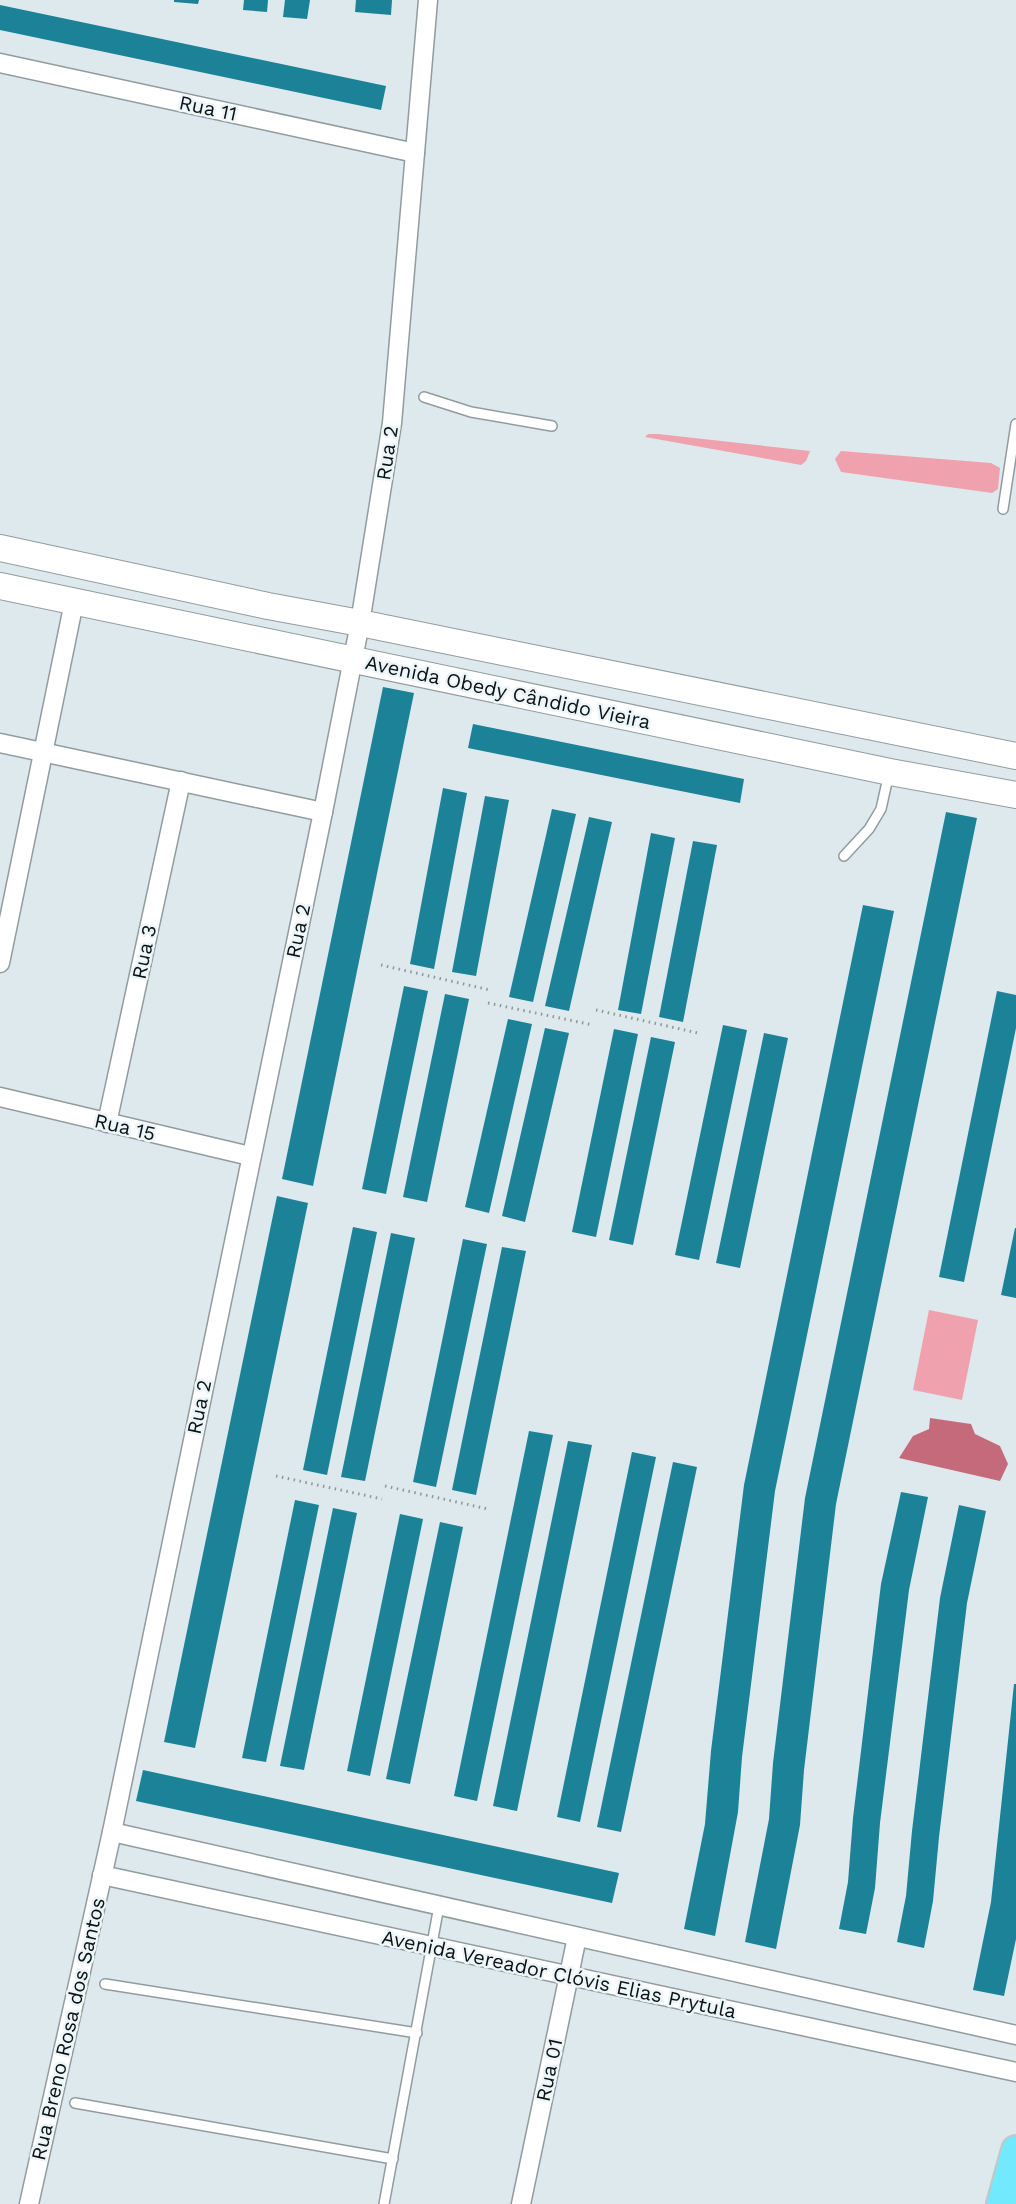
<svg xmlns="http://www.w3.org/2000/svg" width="1016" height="2204" font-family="'Work Sans',sans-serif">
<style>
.green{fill:#efa2ae}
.water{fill:#c56a7b}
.building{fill:#1b8297}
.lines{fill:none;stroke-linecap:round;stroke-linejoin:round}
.service-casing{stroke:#929c9f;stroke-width:12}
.minor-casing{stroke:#929c9f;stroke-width:21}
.secondary-casing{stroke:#929c9f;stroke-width:28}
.primary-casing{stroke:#c5c6c6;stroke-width:32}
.path{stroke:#8e9799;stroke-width:3;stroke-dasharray:1.5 4.5;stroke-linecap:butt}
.service{stroke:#fff;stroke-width:9}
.minor{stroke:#fff;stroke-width:18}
.secondary{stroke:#fff;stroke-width:26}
.primary{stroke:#73e9fd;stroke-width:28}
.labels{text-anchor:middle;stroke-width:5;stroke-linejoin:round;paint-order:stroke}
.street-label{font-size:20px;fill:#0e1213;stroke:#ebf6f9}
</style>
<rect width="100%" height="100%" fill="#dde9ec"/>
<g class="green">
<path d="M 648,434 L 658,434 L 810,451 L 806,461 L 801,465 L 645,437 Z"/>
<path d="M 841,451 L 991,463 L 1000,468 L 998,489 L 992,493 L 841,472 L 835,459 Z"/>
<path d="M 929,1310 L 978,1320 L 962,1400 L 913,1390 Z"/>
</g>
<path class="water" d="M 930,1418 L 971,1424 L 975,1434 L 1000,1446 L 1008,1464 L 1000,1481 L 899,1458 L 913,1436 L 929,1429 Z"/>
<g class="building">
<path d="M 174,0 L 199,0 L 198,4 L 174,2 Z"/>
<path d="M 244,0 L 268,0 L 267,12 L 243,10 Z"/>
<path d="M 285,0 L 310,0 L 307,19 L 283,17 Z"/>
<path d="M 356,0 L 392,0 L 391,15 L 355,12 Z"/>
<path d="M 0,5 L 386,86 L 381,110 L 0,30 Z"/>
<path d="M 383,687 L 414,693 L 313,1186 L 282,1179 Z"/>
<path d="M 473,724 L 744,779 L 740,803 L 468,748 Z"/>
<path d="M 443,788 L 467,793 L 434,969 L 410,964 Z"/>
<path d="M 485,796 L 509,800 L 476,976 L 452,972 Z"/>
<path d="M 552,809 L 576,814 L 533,1002 L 509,997 Z"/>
<path d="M 946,812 L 977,818 L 836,1504 L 804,1770 L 800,1825 L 776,1949 L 745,1942 L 769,1819 L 773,1763 L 805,1498 Z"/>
<path d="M 589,817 L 612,822 L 569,1011 L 545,1006 Z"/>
<path d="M 651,833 L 675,838 L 641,1014 L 618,1010 Z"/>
<path d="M 693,841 L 717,845 L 683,1022 L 659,1017 Z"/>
<path d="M 863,905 L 894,911 L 775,1491 L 742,1757 L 738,1812 L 715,1936 L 684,1929 L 705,1824 L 711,1751 L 744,1485 Z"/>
<path d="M 404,986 L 428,991 L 386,1194 L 362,1189 Z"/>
<path d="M 997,991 L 1016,995 L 1016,1028 L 964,1282 L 939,1277 Z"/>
<path d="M 445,994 L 469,999 L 427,1202 L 403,1197 Z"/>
<path d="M 508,1019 L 532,1024 L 489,1213 L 465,1207 Z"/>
<path d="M 723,1025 L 747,1030 L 699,1260 L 675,1255 Z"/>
<path d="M 545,1028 L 569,1033 L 525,1222 L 502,1216 Z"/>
<path d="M 614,1029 L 638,1034 L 596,1237 L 572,1232 Z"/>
<path d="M 764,1033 L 788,1038 L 740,1268 L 716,1263 Z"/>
<path d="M 651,1037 L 675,1042 L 633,1245 L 609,1240 Z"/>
<path d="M 277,1196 L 308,1203 L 195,1748 L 164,1742 Z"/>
<path d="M 353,1227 L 377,1232 L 327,1475 L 303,1470 Z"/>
<path d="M 1015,1228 L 1016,1228 L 1016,1298 L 1001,1295 Z"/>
<path d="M 391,1233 L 415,1238 L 365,1481 L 341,1477 Z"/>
<path d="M 463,1239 L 487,1244 L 436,1487 L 413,1482 Z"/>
<path d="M 502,1247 L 526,1251 L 476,1495 L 452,1490 Z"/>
<path d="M 529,1431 L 553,1435 L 477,1801 L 454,1796 Z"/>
<path d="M 568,1441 L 592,1445 L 517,1811 L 493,1806 Z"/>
<path d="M 632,1452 L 656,1457 L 580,1822 L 557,1817 Z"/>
<path d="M 673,1462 L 697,1467 L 621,1832 L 597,1827 Z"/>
<path d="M 901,1492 L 928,1497 L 909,1590 L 880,1823 L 875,1888 L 866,1934 L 839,1929 L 848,1882 L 853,1818 L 881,1584 Z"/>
<path d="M 295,1500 L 319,1505 L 266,1762 L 242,1758 Z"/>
<path d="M 959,1505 L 986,1511 L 967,1603 L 939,1837 L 933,1901 L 924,1948 L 897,1942 L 906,1896 L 912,1831 L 940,1598 Z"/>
<path d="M 333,1508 L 357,1513 L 304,1770 L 280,1766 Z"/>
<path d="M 400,1514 L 423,1519 L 370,1776 L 347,1771 Z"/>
<path d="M 440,1522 L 463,1527 L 410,1784 L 386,1779 Z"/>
<path d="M 1014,1684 L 1016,1684 L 1016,1939 L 1004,1996 L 973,1990 L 991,1902 Z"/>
<path d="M 143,1770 L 619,1873 L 612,1903 L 136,1801 Z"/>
</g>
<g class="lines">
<g class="service-casing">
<g id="service">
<path d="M 424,397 L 471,412 L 552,426"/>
<path d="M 1003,509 L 1016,424"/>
<path d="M 844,856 L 869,829 L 881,809 L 889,773"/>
<path d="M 105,1984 L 417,2033"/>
<path d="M 75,2103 L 393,2159"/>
<path d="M 384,2204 L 439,1906"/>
</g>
</g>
<g class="minor-casing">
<g id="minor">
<path d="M 0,63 L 415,153"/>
<path d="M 0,743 L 323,812"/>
<path d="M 0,963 L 74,602"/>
<path d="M 0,1097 L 250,1156"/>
<path d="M 107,1123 L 181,781"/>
<path d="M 112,1832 L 1016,2035"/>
<path d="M 102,1875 L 1016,2072"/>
<path d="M 29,2204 L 112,1832 L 323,812 L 360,623 L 392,423 L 428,0"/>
<path d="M 521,2204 L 577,1937"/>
</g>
</g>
<g class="secondary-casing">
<g id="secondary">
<path d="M 0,548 L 268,606 L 360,623 L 1016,756"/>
<path d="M 0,586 L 890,772 L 1016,795"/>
</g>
</g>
<g class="primary-casing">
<path id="primary" d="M 1001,2204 L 1016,2150"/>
</g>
<g class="path">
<path d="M 381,965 L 490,990"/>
<path d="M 488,1003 L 593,1025"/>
<path d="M 596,1010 L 698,1033"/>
<path d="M 276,1476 L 382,1499"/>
<path d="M 385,1486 L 488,1509"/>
</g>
<use href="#service" class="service"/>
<use href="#minor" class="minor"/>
<use href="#secondary" class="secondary"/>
<use href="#primary" class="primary"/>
</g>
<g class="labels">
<g class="street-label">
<text transform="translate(208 108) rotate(12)" y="7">Rua 11</text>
<text transform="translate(387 453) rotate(-81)" y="7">Rua 2</text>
<text transform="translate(508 692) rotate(12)" y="7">Avenida Obedy Cândido Vieira</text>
<text transform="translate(298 931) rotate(-78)" y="7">Rua 2</text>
<text transform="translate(144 952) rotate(-78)" y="7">Rua 3</text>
<text transform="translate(125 1127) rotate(13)" y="7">Rua 15</text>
<text transform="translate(199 1407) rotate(-78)" y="7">Rua 2</text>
<text transform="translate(559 1974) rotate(12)" y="7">Avenida Vereador Clóvis Elias Prytula</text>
<text transform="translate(68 2029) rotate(-77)" y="7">Rua Breno Rosa dos Santos</text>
<text transform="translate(549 2070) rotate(-78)" y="7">Rua 01</text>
</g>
</g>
</svg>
